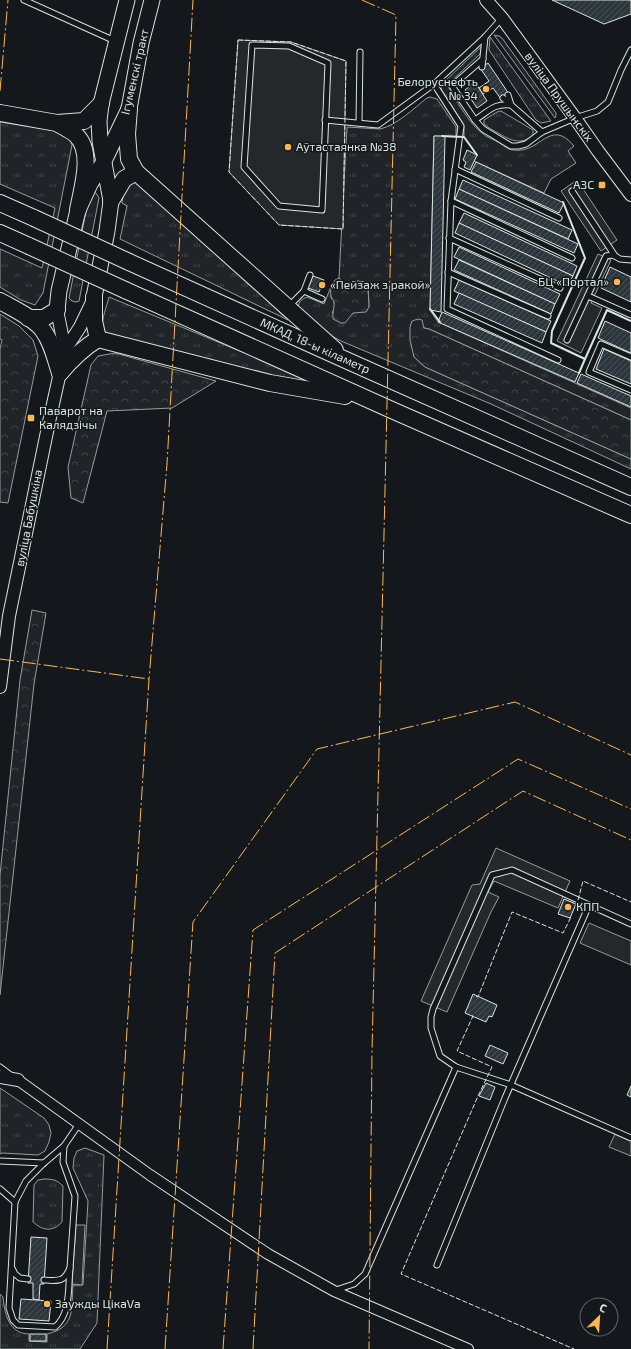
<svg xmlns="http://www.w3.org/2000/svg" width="631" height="1349" font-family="'Exo 2',sans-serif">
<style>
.grass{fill:url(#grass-tufts);stroke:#939e99}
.forest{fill:url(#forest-crowns);stroke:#939e99}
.parking{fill:#24282b;stroke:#939e99}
.building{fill:url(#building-hatch);stroke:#d8e6dc}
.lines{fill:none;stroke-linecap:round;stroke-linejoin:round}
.service-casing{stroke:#d8e6dc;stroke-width:7}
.minor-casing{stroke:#d8e6dc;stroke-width:12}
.tertiary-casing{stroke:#d8e6dc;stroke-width:14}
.primary-casing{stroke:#d8e6dc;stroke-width:17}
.trunk-casing{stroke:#d8e6dc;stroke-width:18}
.service{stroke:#14181c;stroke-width:5}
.minor{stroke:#14181c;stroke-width:10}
.tertiary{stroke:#14181c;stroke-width:12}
.primary{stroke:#14181c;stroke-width:15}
.trunk{stroke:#14181c;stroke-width:16}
.trunk-bridge-casing{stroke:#d8e6dc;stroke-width:18;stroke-linecap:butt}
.trunk-bridge{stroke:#14181c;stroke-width:16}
.fence{stroke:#d8e6dc;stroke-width:1;stroke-dasharray:5 2;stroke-linecap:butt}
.wall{stroke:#d8e6dc;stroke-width:2}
.power{stroke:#ffb74d;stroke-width:1;stroke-dasharray:14 3 2 3;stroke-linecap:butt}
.poi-dot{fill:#ffb74d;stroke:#14181c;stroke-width:1.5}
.labels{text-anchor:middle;stroke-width:3;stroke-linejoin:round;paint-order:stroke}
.street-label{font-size:12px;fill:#d8e6dc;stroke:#14181c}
.poi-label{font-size:12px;fill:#d8e6dc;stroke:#14181c;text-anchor:start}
</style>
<defs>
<pattern id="grass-tufts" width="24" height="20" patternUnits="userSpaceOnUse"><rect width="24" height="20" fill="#202428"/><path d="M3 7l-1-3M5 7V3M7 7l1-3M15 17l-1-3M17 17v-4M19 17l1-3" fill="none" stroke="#404447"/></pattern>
<pattern id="forest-crowns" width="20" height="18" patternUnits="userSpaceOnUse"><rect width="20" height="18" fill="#202428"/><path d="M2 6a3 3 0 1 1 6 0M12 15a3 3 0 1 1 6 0" fill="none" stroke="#404447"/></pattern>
<pattern id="building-hatch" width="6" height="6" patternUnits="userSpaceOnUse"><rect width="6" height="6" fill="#2c363c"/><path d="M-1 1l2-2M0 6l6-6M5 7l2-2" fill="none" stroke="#4a5358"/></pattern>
</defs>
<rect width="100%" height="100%" fill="#14181c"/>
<g class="grass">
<path d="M 494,35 L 499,36 L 502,38 L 556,113 L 556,116 L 555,118 Z"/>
<path d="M 490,37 L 551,121 L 541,123 L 536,120 L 489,50 Z"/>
<path d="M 482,46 L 480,54 L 447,85 C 456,99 469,124 482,133 C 486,137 493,139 498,142 C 503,145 508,150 514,150 C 540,154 550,117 574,146 L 568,151 L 576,163 L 551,179 L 544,193 L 474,161 L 477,155 L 464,137 L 464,126 L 441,89 L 442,84 Z"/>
<path d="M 430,97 L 437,99 L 456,127 L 456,137 L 434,136 L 430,310 L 438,322 L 631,408 L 631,420 L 429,329 L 424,328 L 422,324 L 414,357 L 425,367 L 631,459 L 631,469 L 491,404 L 341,341 L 330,335 L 298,307 C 299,301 302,299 307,297 L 324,304 L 332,284 L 331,298 L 334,301 L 335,307 L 332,313 L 348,318 L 353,313 L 369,307 L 368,286 L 364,282 L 357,281 L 345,284 L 339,278 L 347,127 L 380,129 C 397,125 413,109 427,98 Z"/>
<path d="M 501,111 L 533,130 L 533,135 C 521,146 510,140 498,133 C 493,130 488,128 484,124 L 484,120 L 497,112 Z"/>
<path d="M 0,121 L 61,132 L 71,139 L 72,145 L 43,293 L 35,305 L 21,300 L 0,287 L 0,249 L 42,268 L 55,208 L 0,184 Z"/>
<path d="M 128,181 L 140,183 L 288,320 L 120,239 L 127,206 L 122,203 L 125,185 Z"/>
<path d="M 92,193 L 96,193 L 99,198 L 79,301 L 76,302 L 72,301 L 69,298 L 89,196 Z"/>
<path d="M 109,297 L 322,385 L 252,372 L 110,335 C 107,333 104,331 103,328 C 101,319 107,306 109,297 Z"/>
<path d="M 0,1088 L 44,1118 L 49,1125 L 51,1133 L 49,1142 L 45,1151 L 38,1155 L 2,1153 L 0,1154 Z"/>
<path d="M 85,1148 L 104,1155 L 97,1323 L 80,1349 L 0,1349 L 0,1294 L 3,1297 C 4,1309 7,1326 19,1332 C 22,1333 26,1334 29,1334 L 29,1341 L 47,1342 L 47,1334 C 76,1327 71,1309 73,1285 L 83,1285 L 88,1201 L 73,1168 L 74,1158 L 77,1151 Z"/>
<path d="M 44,1179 C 53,1179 57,1180 63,1186 L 62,1222 C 53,1232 43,1231 33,1222 L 34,1185 L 38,1180 Z"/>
</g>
<g class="forest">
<path d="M 339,278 L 345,284 L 357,281 L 364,282 L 368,286 L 369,307 L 366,312 L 353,313 L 345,323 L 341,323 L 333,319 C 332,312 335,308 334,301 C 328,295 331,287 335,280 Z"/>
<path d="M 0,314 L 19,326 L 33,340 L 38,356 L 8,503 L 0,502 L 0,349 L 2,340 L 0,339 Z"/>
<path d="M 418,319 L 422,320 L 424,328 L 429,329 L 631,420 L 631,459 L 425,367 L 414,357 L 410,340 L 410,327 L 412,321 Z"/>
<path d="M 115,353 L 216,381 L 172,408 L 107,411 L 83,503 L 71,498 L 68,467 L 91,365 L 98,356 Z"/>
<path d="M 32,610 L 46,613 L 34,684 L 0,995 L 0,875 L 20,680 Z"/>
</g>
<g class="parking">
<path d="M 238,40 L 291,42 L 346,61 L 343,229 L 279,225 L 229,172 Z"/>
<path d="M 577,180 L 617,240 L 601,251 L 561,191 Z"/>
<path d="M 598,254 L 611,260 L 591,303 L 602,308 L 581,353 L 557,341 Z"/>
<path d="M 496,848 L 570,881 L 558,908 L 494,881 L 488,892 L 499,897 L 491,912 L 447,1012 L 421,1001 L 472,885 L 480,884 Z"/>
<path d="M 589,923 L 631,941 L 631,965 L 580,943 Z"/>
<path d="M 615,1134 L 631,1141 L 631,1156 L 609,1147 Z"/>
<path d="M 76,1225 L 85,1225 L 82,1285 L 72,1284 Z"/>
</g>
<g class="building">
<path d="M 552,0 L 631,0 L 631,14 L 604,24 Z"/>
<path d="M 488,63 L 509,94 L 501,99 L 493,88 L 483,94 L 479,88 L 489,81 L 480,68 Z"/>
<path d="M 475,82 L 487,101 L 477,108 L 465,90 Z"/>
<path d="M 434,136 L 445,136 L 441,312 L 430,310 Z"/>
<path d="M 467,150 L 477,155 L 470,170 L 464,167 L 466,162 L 463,160 Z"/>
<path d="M 476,162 L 564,203 L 559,213 L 471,172 Z"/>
<path d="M 463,180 L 572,230 L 568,239 L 459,189 Z"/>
<path d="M 459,189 L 578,244 L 574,253 L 455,199 Z"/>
<path d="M 464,213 L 577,266 L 573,276 L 459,223 Z"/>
<path d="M 459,223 L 573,276 L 568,286 L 455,233 Z"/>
<path d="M 459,247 L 560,294 L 555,304 L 454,257 Z"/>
<path d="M 459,260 L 555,304 L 551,314 L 454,270 Z"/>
<path d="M 610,267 L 631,277 L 631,302 L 601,288 Z"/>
<path d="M 313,276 L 324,280 L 319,292 L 308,288 Z"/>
<path d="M 459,280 L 551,321 L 546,332 L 454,291 Z"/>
<path d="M 459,293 L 546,332 L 542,343 L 454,304 Z"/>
<path d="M 442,312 L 579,373 L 575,382 L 438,322 Z"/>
<path d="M 605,321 L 631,333 L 631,353 L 598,338 Z"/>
<path d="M 604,349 L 631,361 L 631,384 L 596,369 Z"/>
<path d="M 581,374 L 631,396 L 631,407 L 577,383 Z"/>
<path d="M 564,899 L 576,904 L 570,918 L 558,914 Z"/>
<path d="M 473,994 L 497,1005 L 492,1017 L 489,1016 L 486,1022 L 465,1013 Z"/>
<path d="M 490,1045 L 508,1053 L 503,1064 L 485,1056 Z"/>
<path d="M 486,1083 L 495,1087 L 490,1100 L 479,1096 Z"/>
<path d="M 631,1086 L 631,1097 L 627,1095 Z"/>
<path d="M 31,1237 L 47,1238 L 44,1284 L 40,1284 L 39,1300 L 33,1299 L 33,1283 L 28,1283 Z"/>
<path d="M 21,1299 L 51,1301 L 49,1321 L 19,1319 Z"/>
<rect x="30" y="1334" width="16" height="7"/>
</g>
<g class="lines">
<g class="service-casing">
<g id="service">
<path d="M 24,0 L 115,41"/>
<path d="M 252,45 L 289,46 L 328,63 L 322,210 L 279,206 L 244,167 Z"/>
<path d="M 483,59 L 452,86 L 475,120 L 483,129 L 511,146 L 518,146 L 526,144 L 542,132 L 575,118 L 597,111 L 608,102 L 621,70 L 631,50"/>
<path d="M 482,67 L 485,37"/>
<path d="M 434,84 L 461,126 L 451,201 L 447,309 L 558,360"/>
<path d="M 503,98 L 542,132"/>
<path d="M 325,120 L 378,125 L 434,84 L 485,37 L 502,18"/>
<path d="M 475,120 C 489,111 494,103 511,105 L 508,95"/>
<path d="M 359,123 L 360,52"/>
<path d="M 455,169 L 559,218"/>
<path d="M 572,191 L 615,256 L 620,259 L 631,260"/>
<path d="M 451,201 L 572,258"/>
<path d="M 449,238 L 560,288"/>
<path d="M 448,272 L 548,316"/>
<path d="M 310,275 L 304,291 L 322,299"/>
<path d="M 588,296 L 631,315"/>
<path d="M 289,306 L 304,291"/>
<path d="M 567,340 L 606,256 L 611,255 L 615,256"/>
<path d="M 631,357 L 601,344 L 589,372 L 631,390"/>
<path d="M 0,1067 L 12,1076"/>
<path d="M 456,1067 L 440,1056 L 431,1028 L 431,1017 L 433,1009 L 492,875 L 512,870 L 631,924"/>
<path d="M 0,1161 L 44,1163"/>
<path d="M 0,1189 L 15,1202"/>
<path d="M 437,1265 L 505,1098 L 589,905"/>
<path d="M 12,1268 L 15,1274 L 20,1278 L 28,1279"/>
<path d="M 70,1268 C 68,1287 71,1314 55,1327 L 18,1325 L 13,1320 L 9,1308 L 15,1202 L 26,1181 L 44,1163 L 64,1146 L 79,1124"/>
<path d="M 44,1280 C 59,1281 64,1282 70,1268 L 75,1196 L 63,1162 L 64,1146"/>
<path d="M 336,1290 L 354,1284 L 365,1274 L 456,1067 L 511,1085 L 631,1138"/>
</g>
</g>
<g class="minor-casing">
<path id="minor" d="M 18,1080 L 150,1175 L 268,1254 L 334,1291 L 468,1349"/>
</g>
<g class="tertiary-casing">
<g id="tertiary">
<path d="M 486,0 L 502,18 L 575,118 L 598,151 L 631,195"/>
<path d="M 57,310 L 65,350"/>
<path d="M 0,687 L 9,616 L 49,422 L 65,350 L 80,327 L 93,300"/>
<path d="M 0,1077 L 18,1080"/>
</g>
</g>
<g class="primary-casing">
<g id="primary">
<path d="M 94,297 L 107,231 L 111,201 L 100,141 L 99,121 L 101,104 L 127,0"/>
<path d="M 57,310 L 59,291 L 78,210 L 90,184 L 103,163 L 129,109 L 141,43 L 152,0"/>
</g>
</g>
<g class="trunk-casing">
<g id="trunk">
<path d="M 129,109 L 127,134 L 129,159 L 136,172 L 335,350"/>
<path d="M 0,113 L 57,123 L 84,121 L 101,104"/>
<path d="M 57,123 C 63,127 71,130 76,135 C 94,152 82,188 78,210"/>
<path d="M 111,201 L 124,179 L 136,172"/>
<path d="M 0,203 L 34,218"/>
<path d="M 0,233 L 29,246"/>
<path d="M 129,262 L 348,361 L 631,487"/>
<path d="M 125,290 L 394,411 L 631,515"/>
<path d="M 94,297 L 94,321 L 98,339"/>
<path d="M 0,301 C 14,309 32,317 42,329 C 52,342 55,358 60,373"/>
<path d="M 28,318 L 44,318 L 57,310"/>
<path d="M 60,373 C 71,360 83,348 98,339 L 270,383 L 345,396"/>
</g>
</g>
<use href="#service" class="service"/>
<use href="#minor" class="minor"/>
<use href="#tertiary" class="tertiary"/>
<use href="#primary" class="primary"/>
<use href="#trunk" class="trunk"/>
<g class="trunk-bridge-casing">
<g id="trunk-bridge">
<path d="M 34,218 L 129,262"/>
<path d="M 29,246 L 125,290"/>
</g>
</g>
<use href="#trunk-bridge" class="trunk-bridge"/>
<g class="fence">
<path d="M 238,40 L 291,42 L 346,61 L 343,229 L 279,225 L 229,172 Z"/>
<path d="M 578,900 L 583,881 L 631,902"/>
<path d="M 476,996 L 478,997 L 512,912 L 563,933 L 571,917"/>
<path d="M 472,1016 L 473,1016 L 457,1051 L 492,1067 L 478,1096 L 401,1274 L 574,1349"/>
</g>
<g class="wall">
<path d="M 442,136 L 464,137 L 477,155"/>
<path d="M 563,202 L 585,258 L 552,331 L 551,343 L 585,359 L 607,310 L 631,321"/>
<path d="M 430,309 L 440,322"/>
<path d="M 579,373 L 585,359"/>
</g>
<g class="power">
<path d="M 362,0 L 396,15 L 372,1052 L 369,1349"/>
<path d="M 0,91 L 8,0"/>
<path d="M 0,659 L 149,679"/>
<path d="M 107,1349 L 149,679 L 167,464 L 193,0"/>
<path d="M 165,1349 L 193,922 L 317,749 L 515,702 L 631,755"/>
<path d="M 223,1349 L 253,930 L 518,759 L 631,809"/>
<path d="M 253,1349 L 275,953 L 523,791 L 631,840"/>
</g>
</g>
<g class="poi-dot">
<circle cx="486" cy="89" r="4"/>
<circle cx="288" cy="147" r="4"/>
<rect x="598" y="181" width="8" height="8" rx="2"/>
<circle cx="617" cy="282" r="4"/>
<circle cx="322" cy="285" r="4"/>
<rect x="27" y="414" width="8" height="8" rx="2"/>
<circle cx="568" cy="907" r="4"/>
<circle cx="47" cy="1304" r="4"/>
</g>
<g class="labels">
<g class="street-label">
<text transform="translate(135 72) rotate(-77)" y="4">Ігуменскі тракт</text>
<text transform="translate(559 97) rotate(54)" y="4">вуліца Прушынскіх</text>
<text transform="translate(315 346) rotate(24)" y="4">МКАД, 18-ы кіламетр</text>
<text transform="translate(29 518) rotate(-79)" y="4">вуліца Бабушкіна</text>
</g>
<g class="poi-label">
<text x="478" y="86" text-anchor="end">Белоруснефть<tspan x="478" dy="14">№ 34</tspan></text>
<text x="296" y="151">Аўтастаянка №38</text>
<text x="594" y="189" text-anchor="end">АЗС</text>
<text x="609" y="286" text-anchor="end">БЦ «Портал»</text>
<text x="330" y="289">«Пейзаж з ракой»</text>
<text x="39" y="415">Паварот на<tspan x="39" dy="14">Калядзічы</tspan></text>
<text x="576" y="911">КПП</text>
<text x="55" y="1308">Заужды ЦікаVа</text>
</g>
</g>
<g transform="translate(599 1317) rotate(25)"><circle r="19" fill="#14181c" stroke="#626a69"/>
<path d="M0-3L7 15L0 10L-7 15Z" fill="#ffb74d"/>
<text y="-6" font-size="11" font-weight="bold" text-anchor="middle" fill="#d8e6dc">С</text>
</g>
</svg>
